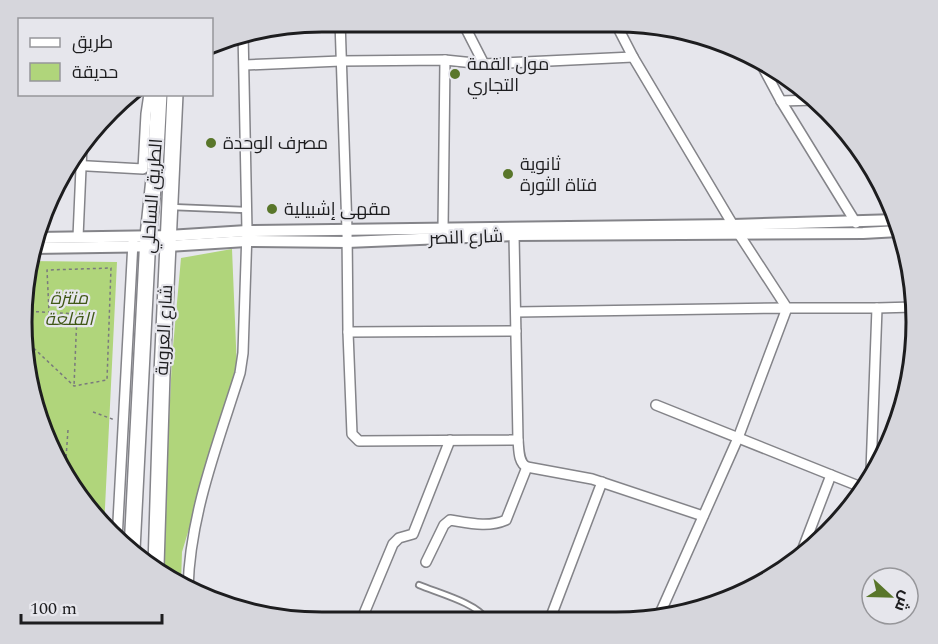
<svg xmlns="http://www.w3.org/2000/svg" width="938" height="644" font-family="Spectral,Cairo,serif">
<style>
.green{fill:#b0d57b}
.lines{fill:none;stroke-linecap:round;stroke-linejoin:round}
.service-casing{stroke:#848489;stroke-width:8}
.minor-casing{stroke:#848489;stroke-width:12}
.tertiary-casing{stroke:#848489;stroke-width:14}
.trunk-casing{stroke:#848489;stroke-width:18}
.path{stroke:#79797d;stroke-width:1.5;stroke-dasharray:3 3;stroke-linecap:butt}
.service{stroke:#fff;stroke-width:4.5}
.minor{stroke:#fff;stroke-width:9}
.tertiary{stroke:#fff;stroke-width:10}
.trunk{stroke:#fff;stroke-width:15}
.poi-dot{fill:#59762a;stroke:#e6e6ec;stroke-width:2}
.labels{text-anchor:middle;stroke-width:4.5;stroke-linejoin:round;paint-order:stroke}
.poi-label{font-size:18px;fill:#1d1d1f;stroke:#e6e6ec;text-anchor:start}
.street-label{font-size:18px;fill:#1d1d1f;stroke:#e6e6ec}
.park-label{font-size:18px;font-style:italic;fill:#405817;stroke:#e6e6ec}
.rim{fill:none;stroke:#1d1d1f;stroke-width:3}
</style>
<rect width="100%" height="100%" fill="#e6e6ec"/>
<g class="green">
<path d="M 232,249 L 237,370 L 182,552 L 181,583 L 163,571 L 163,551 L 172,358 L 181,258 Z"/>
<path d="M 29,261 L 117,262 L 104,528 L 52,455 L 36,407 L 37,373 L 26,372 L 24,283 Z"/>
</g>
<g class="lines">
<g class="service-casing">
<g id="service">
<path d="M 171,207 L 246,210"/>
<path d="M 419,585 C 438,593 477,603 487,620"/>
</g>
</g>
<g class="minor-casing">
<g id="minor">
<path d="M 340,21 L 347,230 L 348,332 L 352,434 L 359,441 L 518,440 L 514,235"/>
<path d="M 463,23 L 484,64"/>
<path d="M 617,26 L 633,57 L 733,225 L 787,308 L 877,308 L 914,307"/>
<path d="M 758,58 L 781,101 L 856,223"/>
<path d="M 245,65 L 341,61 L 445,60 L 484,64 L 633,57"/>
<path d="M 781,101 L 816,100"/>
<path d="M 70,165 L 143,169 L 146,114 L 149,94"/>
<path d="M 443,229 L 445,60"/>
<path d="M 78,237 L 82,145"/>
<path d="M 516,312 L 787,308 L 738,438 L 658,618"/>
<path d="M 348,332 L 516,331"/>
<path d="M 656,405 L 861,487"/>
<path d="M 518,440 C 519,449 518,463 527,467 L 592,479 L 703,516"/>
<path d="M 871,471 L 877,308"/>
<path d="M 117,540 L 133,242"/>
<path d="M 800,556 L 831,475"/>
<path d="M 426,562 L 444,525 L 450,520 C 469,523 488,528 506,520 L 527,467"/>
<path d="M 188,588 C 190,514 218,443 240,373 L 243,353 L 247,231 L 243,31"/>
<path d="M 363,616 L 393,544 L 399,538 L 413,534 L 450,440"/>
<path d="M 550,619 L 602,482"/>
<path d="M 385,622 L 392,617 L 405,622"/>
</g>
</g>
<g class="tertiary-casing">
<g id="tertiary">
<path d="M 36,238 L 168,236 L 247,231 L 733,225 L 897,220"/>
<path d="M 33,248 L 168,246 L 246,241 L 347,242 L 514,235 L 863,233 L 899,231"/>
</g>
</g>
<g class="trunk-casing">
<g id="trunk">
<path d="M 132,550 L 148,236 L 155,169 L 159,94"/>
<path d="M 156,566 L 162,373 L 175,94"/>
</g>
</g>
<g class="path">
<path d="M 24,311 L 77,314 L 74,386"/>
<path d="M 25,340 L 74,386 L 107,380 L 111,268 L 47,270 L 49,312"/>
<path d="M 93,412 L 115,420"/>
<path d="M 58,464 C 63,464 65,462 66,458 L 68,430"/>
</g>
<use href="#service" class="service"/>
<use href="#minor" class="minor"/>
<use href="#tertiary" class="tertiary"/>
<use href="#trunk" class="trunk"/>
</g>
<g class="poi-dot">
<circle cx="455" cy="74" r="6"/>
<circle cx="211" cy="143" r="6"/>
<circle cx="508" cy="174" r="6"/>
<circle cx="272" cy="209" r="6"/>
</g>
<g class="labels">
<g class="poi-label">
<text x="467" y="70">مول القمة<tspan x="467" dy="21">التجاري</tspan></text>
<text x="223" y="149">مصرف الوحدة</text>
<text x="520" y="170">ثانوية<tspan x="520" dy="21">فتاة الثورة</tspan></text>
<text x="284" y="215">مقهى إشبيلية</text>
</g>
<g class="street-label">
<text transform="translate(152 196) rotate(-86)" y="6">الطريق الساحلي</text>
<text transform="translate(466 237) rotate(-2)" y="6">شارع النصر</text>
<text transform="translate(164 330) rotate(-87)" y="6">شارع العروبة</text>
</g>
<g class="park-label">
<text x="69" y="304">منتزة<tspan x="69" dy="21">القلعة</tspan></text>
</g>
</g>
<path d="M0 0H938V644H0ZM322 32H616A290 290 0 0 1 906 322V322A290 290 0 0 1 616 612H322A290 290 0 0 1 32 322V322A290 290 0 0 1 322 32Z" fill="#d6d6dc" fill-rule="evenodd"/>
<path class="rim" d="M322 32H616A290 290 0 0 1 906 322V322A290 290 0 0 1 616 612H322A290 290 0 0 1 32 322V322A290 290 0 0 1 322 32Z"/>
<rect x="18" y="18" width="195" height="78" fill="#e6e6ec" stroke="#96969a" stroke-width="1.5"/>
<rect x="30" y="38" width="30" height="9" fill="#ffffff" stroke="#96969a" stroke-width="1.5"/>
<text x="72" y="48" font-size="18" fill="#1d1d1f">طريق</text>
<rect x="30" y="63" width="30" height="18" fill="#b0d57b" stroke="#96969a" stroke-width="1.5"/>
<text x="72" y="78" font-size="18" fill="#1d1d1f">حديقة</text>
<g transform="translate(890 596) rotate(112)"><circle r="28" fill="#e6e6ec" stroke="#96969a" stroke-width="1.5"/>
<path d="M0-4.5L10 22L0 15L-10 22Z" fill="#59762a"/>
<text y="-9" font-size="16" font-weight="bold" text-anchor="middle" fill="#1d1d1f">ش</text>
</g>
<path d="M21 614v9h141v-9" fill="none" stroke="#1d1d1f" stroke-width="3"/>
<text x="30" y="614" font-size="18" fill="#1d1d1f" stroke="#e6e6ec" stroke-width="4.5" paint-order="stroke">100 m</text>
</svg>
